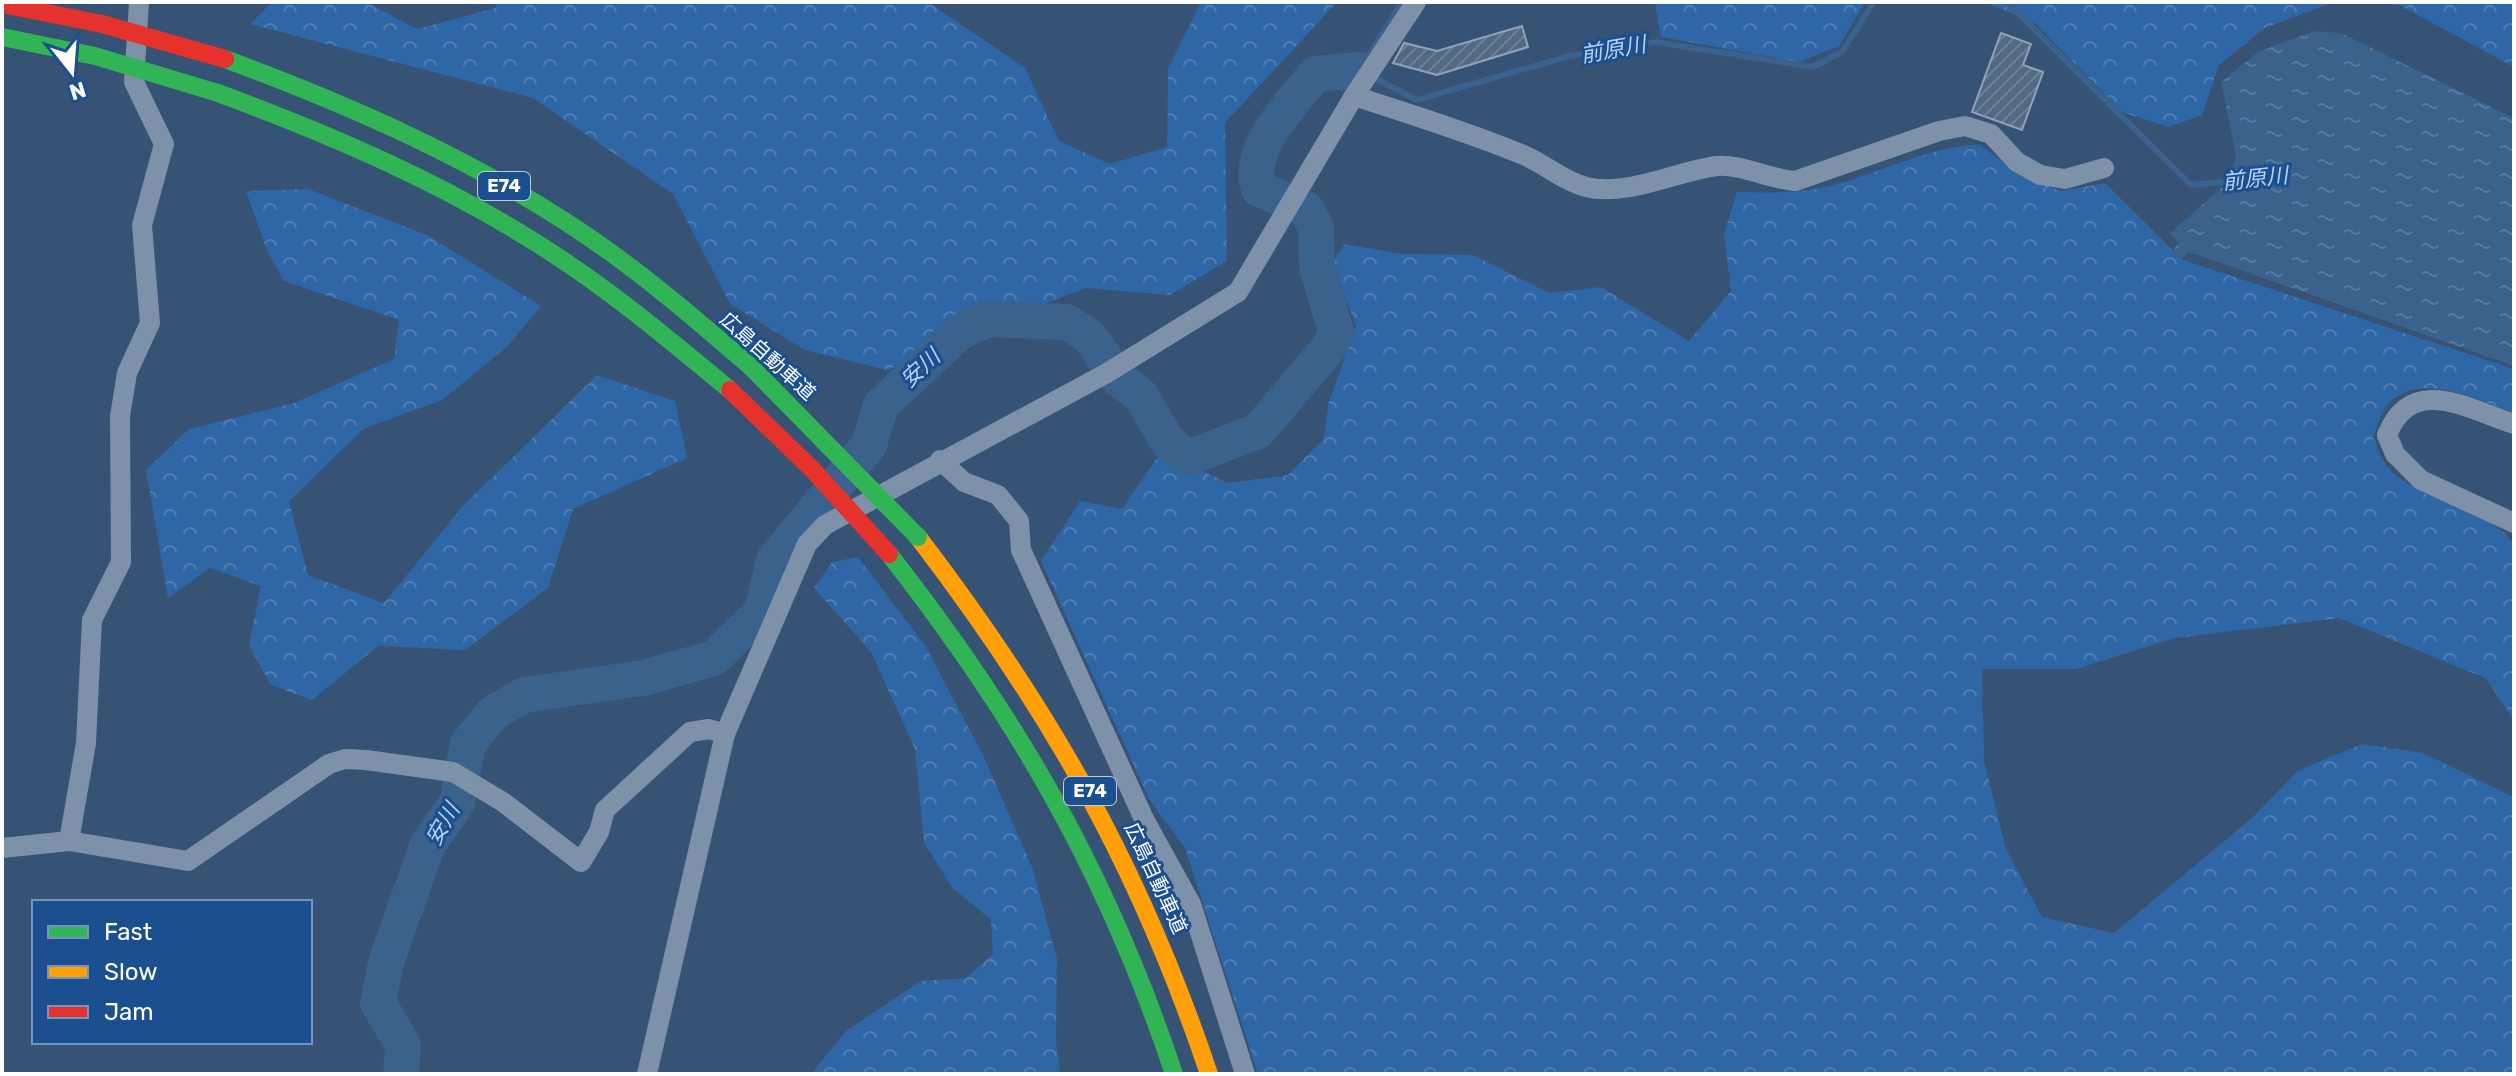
<svg xmlns="http://www.w3.org/2000/svg" width="2516" height="1076" font-family="Rubik,'Noto Sans JP',sans-serif">
<style>
.forest{fill:url(#forest-crowns)}
.water{fill:url(#water-ripples)}
.lines{fill:none;stroke-linecap:round;stroke-linejoin:round}
.stream{stroke:#3b618d;stroke-width:6}
.river{stroke:#3b618d;stroke-width:36}
.building{fill:url(#building-hatch);stroke:#92a2b6;stroke-width:2}
.street{stroke:#7d92a8;stroke-width:20}
.fast{stroke:#30b455;stroke-width:18}
.slow{stroke:#ff9f0a;stroke-width:18}
.fast-bridge{stroke:#30b455;stroke-width:18}
.jam-bridge{stroke:#e5322d;stroke-width:18}
.labels{text-anchor:middle;stroke-width:6;stroke-linejoin:round;paint-order:stroke}
.shield{fill:#1b4f8f;stroke:#bbcadd;stroke-width:2}
.shield-label{font-size:18px;font-weight:bold;fill:#fff}
.street-label{font-size:20px;fill:#fff;stroke:#1b4f8f}
.water-label{font-size:22px;font-style:italic;fill:#b5d3f5;stroke:#1b4f8f}
</style>
<defs>
<pattern id="forest-crowns" width="20" height="18" patternUnits="userSpaceOnUse" patternTransform="scale(2)"><rect width="20" height="18" fill="#2f66a5"/><path d="M2 6a3 3 0 1 1 6 0M12 15a3 3 0 1 1 6 0" fill="none" stroke="#4e7db2"/></pattern>
<pattern id="water-ripples" width="26" height="14" patternUnits="userSpaceOnUse" patternTransform="scale(2)"><rect width="26" height="14" fill="#3b618d"/><path d="M2 4q2-2 4 0t4 0M15 11q2-2 4 0t4 0" fill="none" stroke="#58799e"/></pattern>
<pattern id="building-hatch" width="6" height="6" patternUnits="userSpaceOnUse" patternTransform="scale(2)"><rect width="6" height="6" fill="#526984"/><path d="M-1 1l2-2M0 6l6-6M5 7l2-2" fill="none" stroke="#6c8096"/></pattern>
</defs>
<rect width="100%" height="100%" fill="#365274"/>
<g class="forest">
<path d="M 272,2 L 366,2 L 417,29 L 495,8 L 497,2 L 928,2 L 1025,68 L 1059,141 L 1110,164 L 1167,147 L 1168,69 L 1201,2 L 1337,2 L 1225,123 L 1227,261 L 1170,295 L 1086,288 L 991,324 L 888,370 L 805,350 L 730,304 L 673,194 L 533,98 L 250,24 Z"/>
<path d="M 1655,2 L 1865,2 L 1839,46 L 1799,62 L 1661,37 Z"/>
<path d="M 1985,2 L 2334,2 L 2265,28 L 2219,65 L 2202,115 L 2169,127 L 2122,112 L 2036,24 Z"/>
<path d="M 2375,2 L 2514,2 L 2514,67 L 2401,6 Z"/>
<path d="M 1979,144 L 2021,176 L 2061,191 L 2105,183 L 2183,260 L 2514,369 L 2514,413 C 2479,401 2421,370 2389,403 C 2381,410 2377,428 2373,437 C 2377,446 2380,458 2387,466 C 2421,505 2481,503 2514,543 L 2514,720 L 2485,678 L 2339,618 L 2175,638 L 2076,669 L 1982,669 L 1984,761 L 2006,849 L 2042,917 L 2114,933 L 2253,817 L 2297,771 L 2362,744 L 2423,753 L 2514,797 L 2514,1074 L 1258,1074 L 1185,848 L 1149,799 L 1041,561 L 1080,501 L 1122,509 L 1161,452 L 1228,483 L 1288,475 L 1323,440 L 1329,402 L 1356,326 L 1332,262 L 1345,244 L 1402,254 L 1473,255 L 1549,293 L 1601,287 L 1689,341 L 1731,291 L 1724,234 L 1737,192 C 1769,193 1799,193 1830,186 C 1884,172 1920,149 1979,144 Z"/>
<path d="M 308,189 L 427,235 L 541,306 L 507,347 L 442,400 L 363,429 L 289,501 L 308,575 L 384,603 L 463,506 L 597,375 L 675,401 L 687,458 L 573,509 L 548,588 L 465,650 L 378,646 L 312,700 L 271,685 L 249,646 L 261,586 L 210,568 L 168,598 L 146,470 L 189,429 L 294,403 L 394,359 L 399,320 L 284,281 L 267,251 L 246,191 Z"/>
<path d="M 858,557 L 926,647 L 984,757 L 1032,867 L 1057,959 L 1056,1040 L 1060,1074 L 811,1074 L 846,1031 L 921,981 L 966,978 L 993,954 L 991,920 L 952,887 L 924,843 L 915,749 L 871,652 L 814,588 L 832,562 Z"/>
</g>
<path class="water" d="M 2313,31 L 2341,33 L 2514,118 L 2514,366 L 2189,252 L 2182,259 L 2171,254 L 2178,243 L 2170,233 L 2225,185 L 2236,157 L 2221,82 L 2258,52 Z"/>
<g class="lines">
<g class="stream">
<path d="M 2007,2 L 2191,185 L 2233,181"/>
<path d="M 1360,70 L 1402,2"/>
<path d="M 1378,80 L 1417,100 L 1569,56 L 1656,42 L 1813,67 L 1842,52 L 1874,2"/>
</g>
<path class="river" d="M 401,1074 L 403,1045 L 378,1003 L 387,959 L 428,844 L 457,803 L 468,744 L 493,713 L 524,695 L 643,678 L 714,658 L 762,611 L 774,560 L 869,445 L 881,405 L 960,332 L 988,319 L 1067,322 L 1090,337 L 1118,378 L 1141,396 L 1168,442 L 1188,458 L 1258,431 L 1331,345 L 1336,331 L 1317,267 L 1316,228 L 1306,209 L 1259,189 C 1245,147 1292,105 1315,74 L 1360,70"/>
</g>
<g class="building">
<path d="M 1522,26 L 1528,47 L 1437,75 L 1393,63 L 1404,43 L 1437,51 Z"/>
<path d="M 2001,33 L 2031,44 L 2023,65 L 2043,72 L 2022,130 L 1972,112 Z"/>
</g>
<g class="lines">
<g class="street">
<path d="M 1354,96 C 1410,114 1467,132 1521,154 C 1544,163 1561,180 1586,187 C 1627,197 1676,171 1717,166 C 1741,164 1769,179 1795,181 L 1939,131 L 1965,126 L 1991,134 L 2017,162 L 2040,175 L 2065,179 L 2104,168"/>
<path d="M 2514,424 C 2468,409 2412,373 2387,435 L 2395,454 L 2421,480 L 2514,523"/>
<path d="M 940,460 L 964,482 L 998,495 L 1019,521 L 1021,550 L 1144,819 L 1191,904 L 1245,1074"/>
<path d="M 69,841 L 86,743 L 92,620 L 121,562 L 120,416 L 127,373 L 150,323 L 142,225 L 164,144 L 134,82 L 139,2"/>
<path d="M 2,848 L 69,841 L 188,861 L 329,764 L 345,759 L 366,760 L 453,772 L 503,802 L 581,862 L 599,832 L 605,810 L 690,732 L 709,729 L 725,734"/>
<path d="M 647,1074 L 725,734 L 807,544 L 825,525 L 1107,373 L 1238,292 L 1354,96 L 1416,2"/>
</g>
<g class="fast">
<path d="M 225,59 C 352,106 477,161 590,238 C 647,277 699,322 751,367"/>
<path d="M 218,93 C 334,136 448,185 552,253 C 615,294 672,342 730,390"/>
<path d="M 889,554 C 1019,720 1107,873 1174,1074"/>
</g>
<path class="slow" d="M 918,537 C 1051,711 1139,866 1209,1074"/>
<g class="fast-bridge">
<path d="M 2,37 L 95,56 L 218,93"/>
<path d="M 751,367 L 918,537"/>
</g>
<g class="jam-bridge">
<path d="M 2,4 L 102,24 L 225,59"/>
<path d="M 730,390 L 812,469 L 889,554"/>
</g>
</g>
<g class="labels">
<g class="shield">
<rect x="478" y="172" width="52" height="28" rx="6"/>
<rect x="1064" y="777" width="52" height="28" rx="6"/>
</g>
<g class="shield-label">
<text x="504" y="192">E74</text>
<text x="1090" y="797">E74</text>
</g>
<g class="street-label">
<text transform="translate(768 356) rotate(42)" y="7">広島自動車道</text>
<text transform="translate(1156 878) rotate(65)" y="7">広島自動車道</text>
</g>
<g class="water-label">
<text transform="translate(1613 49) rotate(-10)" y="8">前原川</text>
<text transform="translate(2255 178) rotate(-6)" y="8">前原川</text>
<text transform="translate(920 368) rotate(-43)" y="8">安川</text>
<text transform="translate(442 824) rotate(-60)" y="8">安川</text>
</g>
</g>
<rect width="2516" height="1076" fill="none" stroke="#ffffff" stroke-width="8"/>
<rect x="32" y="900" width="280" height="144" fill="#1b4f8f" stroke="#7695bc" stroke-width="2"/>
<rect x="48" y="926" width="40" height="12" fill="#30b455" stroke="#7695bc" stroke-width="2"/>
<text x="104" y="940" font-size="24" fill="#ffffff">Fast</text>
<rect x="48" y="966" width="40" height="12" fill="#ff9f0a" stroke="#7695bc" stroke-width="2"/>
<text x="104" y="980" font-size="24" fill="#ffffff">Slow</text>
<rect x="48" y="1006" width="40" height="12" fill="#e5322d" stroke="#7695bc" stroke-width="2"/>
<text x="104" y="1020" font-size="24" fill="#ffffff">Jam</text>
<g transform="translate(72 72) rotate(163)" stroke="#1b4f8f" stroke-width="6" paint-order="stroke">
<path d="M0-6L14 30L0 20L-14 30Z" fill="#ffffff"/>
<text y="-12" font-size="22" font-weight="bold" text-anchor="middle" fill="#ffffff">N</text>
</g>
</svg>
